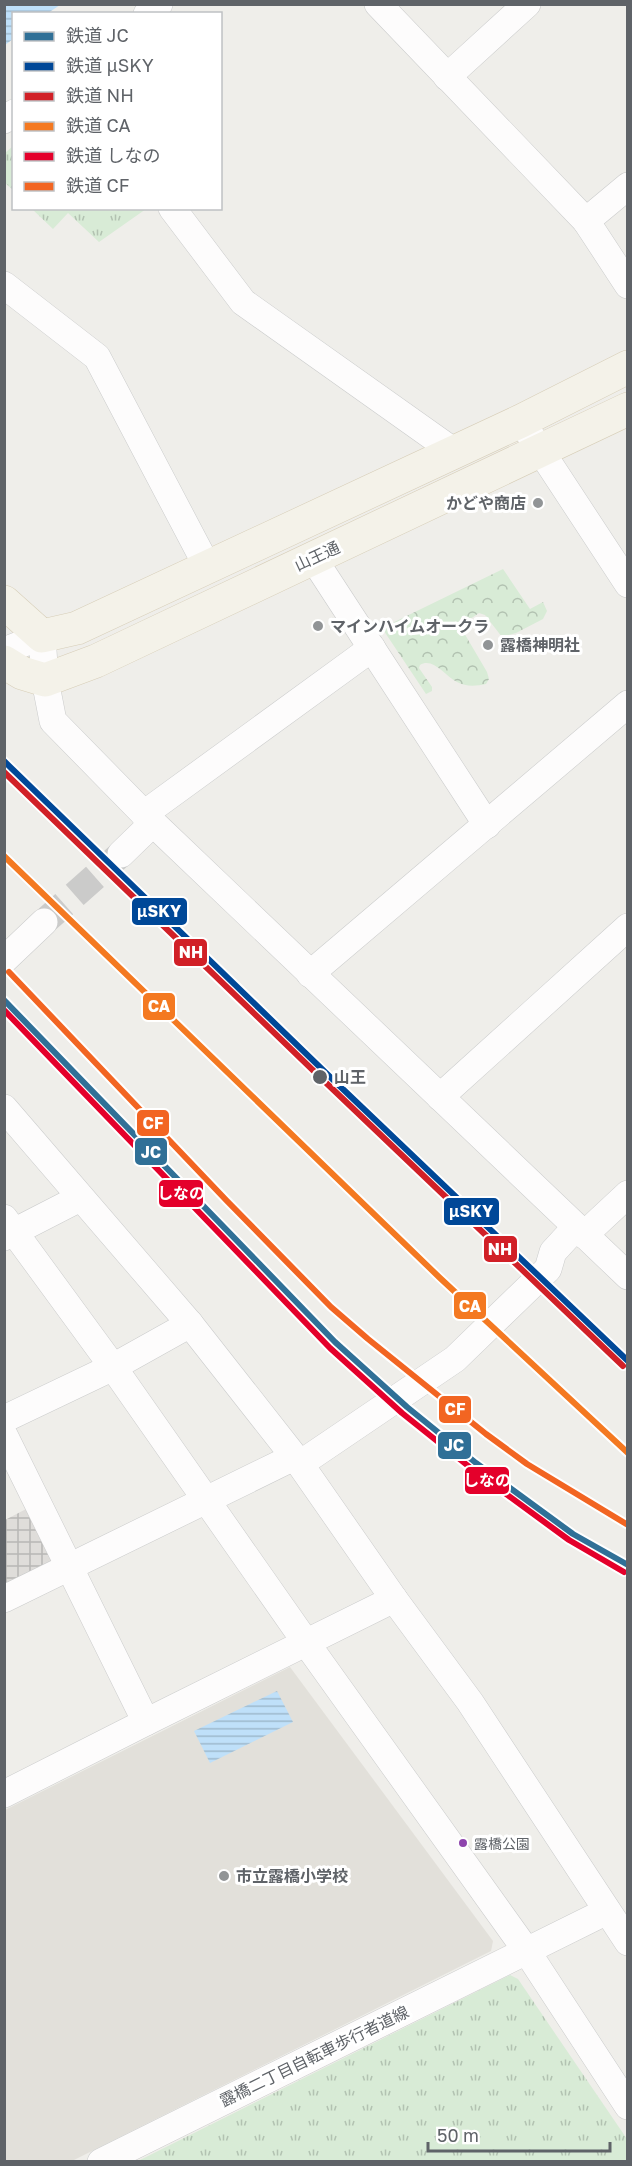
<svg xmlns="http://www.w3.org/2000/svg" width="632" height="2166" font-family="'Golos Text','Noto Sans JP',sans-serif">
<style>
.industrial{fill:url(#industrial-grid)}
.education{fill:#e2e0da}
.forest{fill:url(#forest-crowns)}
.park{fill:url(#park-tufts)}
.water{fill:url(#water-rules)}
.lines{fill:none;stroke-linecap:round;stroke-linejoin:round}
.minor-tunnel{stroke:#cbcbca;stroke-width:27;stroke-dasharray:27 14;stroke-linecap:butt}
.minor-casing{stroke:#cbcccc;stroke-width:28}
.major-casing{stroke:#d7ceb8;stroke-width:34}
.minor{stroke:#fdfcfc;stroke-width:27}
.major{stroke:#f4f2e9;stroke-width:33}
.rail-1-casing{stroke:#fff;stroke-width:10}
.rail-2-casing{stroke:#fff;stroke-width:10}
.rail-3-casing{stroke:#fff;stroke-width:10}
.rail-4-casing{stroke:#fff;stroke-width:10}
.rail-5-casing{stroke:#fff;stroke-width:10}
.rail-6-casing{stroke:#fff;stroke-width:10}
.rail-1{stroke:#307097;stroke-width:6}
.rail-2{stroke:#004898;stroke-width:6}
.rail-3{stroke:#d12027;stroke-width:6}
.rail-4{stroke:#f47921;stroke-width:6}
.rail-5{stroke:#e4002b;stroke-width:6}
.rail-6{stroke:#f26522;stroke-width:6}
.poi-dot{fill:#919496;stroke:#fff;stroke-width:2}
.stop-dot{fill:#5f6368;stroke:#fff;stroke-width:2}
.bus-dot{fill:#8e44ad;stroke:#fff;stroke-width:2}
.labels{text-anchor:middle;stroke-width:6;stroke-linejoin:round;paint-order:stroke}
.bus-label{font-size:14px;fill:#5f6368;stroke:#fff;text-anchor:start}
.poi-label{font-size:16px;font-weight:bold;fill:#5f6368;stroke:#fff;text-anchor:start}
.street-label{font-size:16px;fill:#5f6368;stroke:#fff}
.stop-label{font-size:16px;font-weight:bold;fill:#5f6368;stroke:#fff;text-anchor:start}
.line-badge{stroke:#fff;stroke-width:2}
.badge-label{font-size:16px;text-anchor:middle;font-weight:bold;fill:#fff}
</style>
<defs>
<pattern id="industrial-grid" width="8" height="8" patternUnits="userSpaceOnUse" patternTransform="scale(1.5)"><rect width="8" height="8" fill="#dfddda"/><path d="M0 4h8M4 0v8" fill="none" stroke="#b8b7b5"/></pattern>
<pattern id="forest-crowns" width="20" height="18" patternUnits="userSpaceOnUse" patternTransform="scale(1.5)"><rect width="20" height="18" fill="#d8ebd6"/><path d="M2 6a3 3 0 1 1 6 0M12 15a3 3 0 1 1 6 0" fill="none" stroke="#b2c2b1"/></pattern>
<pattern id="park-tufts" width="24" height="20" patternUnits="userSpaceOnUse" patternTransform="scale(1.5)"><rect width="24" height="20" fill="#d8ebd6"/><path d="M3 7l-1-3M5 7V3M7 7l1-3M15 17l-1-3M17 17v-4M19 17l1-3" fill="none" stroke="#b2c2b1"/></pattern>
<pattern id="water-rules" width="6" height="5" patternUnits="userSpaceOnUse" patternTransform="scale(1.5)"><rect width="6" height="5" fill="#bfe0f9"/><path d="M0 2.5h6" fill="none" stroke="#9eb9cd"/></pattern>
</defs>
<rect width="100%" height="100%" fill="#efeeea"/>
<path class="industrial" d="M 28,1508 L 54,1559 L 53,1566 L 5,1591 L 5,1520 Z"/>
<path class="education" d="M 290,1667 L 493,1941 L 491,1951 L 72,2161 L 5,2162 L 5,1810 Z"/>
<path class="forest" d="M 503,569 L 530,609 L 543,602 L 547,611 L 543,619 L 516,633 L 502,637 L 485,615 L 479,613 L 460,626 L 487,672 L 489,679 L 486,684 C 476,686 466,687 457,682 C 445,676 433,657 420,665 L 419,668 L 432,687 L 432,691 L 426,694 L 382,628 Z"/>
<g class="park">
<path d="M 13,146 L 13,190 L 4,182 L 5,153 Z"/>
<path d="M 32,209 L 146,209 L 99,242 L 68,213 L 53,229 Z"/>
<path d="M 510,1975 L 518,1979 L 627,2139 L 627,2161 L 138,2161 Z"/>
</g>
<g class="water">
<path d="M 5,4 L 60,4 L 60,5 L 48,13 L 14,14 L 13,39 L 5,45 Z"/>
<path d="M 277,1691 L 293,1722 L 210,1763 L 194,1731 Z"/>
</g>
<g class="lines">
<path class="minor-tunnel" d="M 44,922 L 121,854"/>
<g class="minor-casing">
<g id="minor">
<path d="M 378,4 L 586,221 L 628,285"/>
<path d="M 147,14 L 159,4"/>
<path d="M 447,77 L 527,4"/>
<path d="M 4,120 L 14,113"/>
<path d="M 172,208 L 243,302 L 453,451"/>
<path d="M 586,221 L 628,186"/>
<path d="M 4,285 L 97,357 L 208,568"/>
<path d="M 521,421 L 628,584"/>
<path d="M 313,558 L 487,825"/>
<path d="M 4,651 L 42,636 L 45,680 L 53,721 L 153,823 L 628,1276"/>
<path d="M 144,814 L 372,648"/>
<path d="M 121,854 L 153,823"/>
<path d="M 4,960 L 44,922"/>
<path d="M 310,974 L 628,704"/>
<path d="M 440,1097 L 628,927"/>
<path d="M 4,1108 L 190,1324 L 300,1464 L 394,1599 L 470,1702 L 628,1942"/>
<path d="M 4,1218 L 113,1367 L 307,1644 L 526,1950 L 628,2106"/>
<path d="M 584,1235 L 628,1194"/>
<path d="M 4,1237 L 80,1198"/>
<path d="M 4,1419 L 113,1367 L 190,1324"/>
<path d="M 4,1435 L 146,1722"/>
<path d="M 300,1464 L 455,1359 L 548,1269 L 553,1252 L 576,1227"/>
<path d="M 4,1599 L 294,1457"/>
<path d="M 4,1794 L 146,1722 L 394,1599"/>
<path d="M 101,2162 L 607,1911"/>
</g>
</g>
<g class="major-casing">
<g id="major">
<path d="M 4,602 L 42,636 L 77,628 L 521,421 L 628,367"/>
<path d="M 4,662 L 22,673 L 45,680 L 96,661 L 628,409"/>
</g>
</g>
<use href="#minor" class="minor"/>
<use href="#major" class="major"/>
<g class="rail-1-casing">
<path id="rail-1" d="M 4,1000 L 335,1342 L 407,1407 L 476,1463 L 573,1534 L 628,1565"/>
</g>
<g class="rail-2-casing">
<path id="rail-2" d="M 4,761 L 326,1073 L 628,1361"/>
</g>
<g class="rail-3-casing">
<path id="rail-3" d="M 4,772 L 321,1078 L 623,1366"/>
</g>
<g class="rail-4-casing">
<path id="rail-4" d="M 4,856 L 440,1278 L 628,1453"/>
</g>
<g class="rail-5-casing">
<path id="rail-5" d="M 4,1010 L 330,1348 L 402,1413 L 472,1469 L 569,1540 L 624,1572"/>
</g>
<g class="rail-6-casing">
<path id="rail-6" d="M 9,972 L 227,1201 L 331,1307 L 368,1339 L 486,1434 L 527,1464 L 628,1525"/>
</g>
<use href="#rail-1" class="rail-1"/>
<use href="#rail-2" class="rail-2"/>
<use href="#rail-3" class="rail-3"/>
<use href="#rail-4" class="rail-4"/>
<use href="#rail-5" class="rail-5"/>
<use href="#rail-6" class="rail-6"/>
</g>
<g class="poi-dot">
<circle cx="538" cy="503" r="6"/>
<circle cx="318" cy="626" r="6"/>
<circle cx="488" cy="645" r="6"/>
<circle cx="224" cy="1876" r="6"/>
</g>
<circle class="stop-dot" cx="320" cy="1077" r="8"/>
<circle class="bus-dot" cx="463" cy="1843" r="5"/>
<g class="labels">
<g class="bus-label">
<text x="474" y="1849">露橋公園</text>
</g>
<g class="poi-label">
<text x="526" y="509" text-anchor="end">かどや商店</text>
<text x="330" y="632">マインハイムオークラ</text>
<text x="500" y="651">露橋神明社</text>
<text x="236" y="1882">市立露橋小学校</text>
</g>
<g class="street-label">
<text transform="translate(317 556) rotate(-25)" y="6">山王通</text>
<text transform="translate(314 2056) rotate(-26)" y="6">露橋二丁目自転車歩行者道線</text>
</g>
<g class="stop-label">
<text x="334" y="1083">山王</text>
</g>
</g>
<g class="line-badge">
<rect x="131" y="897" width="57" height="29" rx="6" fill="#004898"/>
<rect x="173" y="938" width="35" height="29" rx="6" fill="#d12027"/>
<rect x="142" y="992" width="34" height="29" rx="6" fill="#f47921"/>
<rect x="136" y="1109" width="34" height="28" rx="6" fill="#f26522"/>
<rect x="134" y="1137" width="34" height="29" rx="6" fill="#307097"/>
<rect x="158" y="1179" width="46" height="29" rx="6" fill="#e4002b"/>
<rect x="443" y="1197" width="57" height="29" rx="6" fill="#004898"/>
<rect x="483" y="1235" width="35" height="28" rx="6" fill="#d12027"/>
<rect x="453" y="1291" width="34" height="29" rx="6" fill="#f47921"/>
<rect x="438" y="1395" width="34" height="29" rx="6" fill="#f26522"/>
<rect x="437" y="1431" width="35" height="29" rx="6" fill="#307097"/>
<rect x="464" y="1466" width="46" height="29" rx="6" fill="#e4002b"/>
</g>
<g class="badge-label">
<text x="159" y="917">μSKY</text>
<text x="191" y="958">NH</text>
<text x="159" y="1012">CA</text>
<text x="153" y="1129">CF</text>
<text x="151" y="1158">JC</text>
<text x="181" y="1199">しなの</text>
<text x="471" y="1217">μSKY</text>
<text x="500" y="1255">NH</text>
<text x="470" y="1312">CA</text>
<text x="455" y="1415">CF</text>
<text x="454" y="1451">JC</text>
<text x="487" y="1486">しなの</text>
</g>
<rect width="632" height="2166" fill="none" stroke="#5f6368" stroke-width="12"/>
<rect x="12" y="12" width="210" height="198" fill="#ffffff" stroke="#bfc1c3" stroke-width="1.5"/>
<rect x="24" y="32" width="30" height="9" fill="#307097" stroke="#bfc1c3" stroke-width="1.5"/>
<text x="66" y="42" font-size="18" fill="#5f6368">鉄道 JC</text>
<rect x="24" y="62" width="30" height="9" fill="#004898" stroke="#bfc1c3" stroke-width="1.5"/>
<text x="66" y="72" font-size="18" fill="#5f6368">鉄道 μSKY</text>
<rect x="24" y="92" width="30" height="9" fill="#d12027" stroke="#bfc1c3" stroke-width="1.5"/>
<text x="66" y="102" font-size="18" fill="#5f6368">鉄道 NH</text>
<rect x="24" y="122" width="30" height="9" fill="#f47921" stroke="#bfc1c3" stroke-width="1.5"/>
<text x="66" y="132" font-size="18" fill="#5f6368">鉄道 CA</text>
<rect x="24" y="152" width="30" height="9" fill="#e4002b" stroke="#bfc1c3" stroke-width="1.5"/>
<text x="66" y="162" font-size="18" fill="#5f6368">鉄道 しなの</text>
<rect x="24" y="182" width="30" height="9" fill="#f26522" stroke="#bfc1c3" stroke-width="1.5"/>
<text x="66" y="192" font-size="18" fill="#5f6368">鉄道 CF</text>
<path d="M428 2142v9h182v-9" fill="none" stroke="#5f6368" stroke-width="3"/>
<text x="437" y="2142" font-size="18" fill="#5f6368" stroke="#ffffff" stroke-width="4.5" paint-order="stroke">50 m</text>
</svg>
